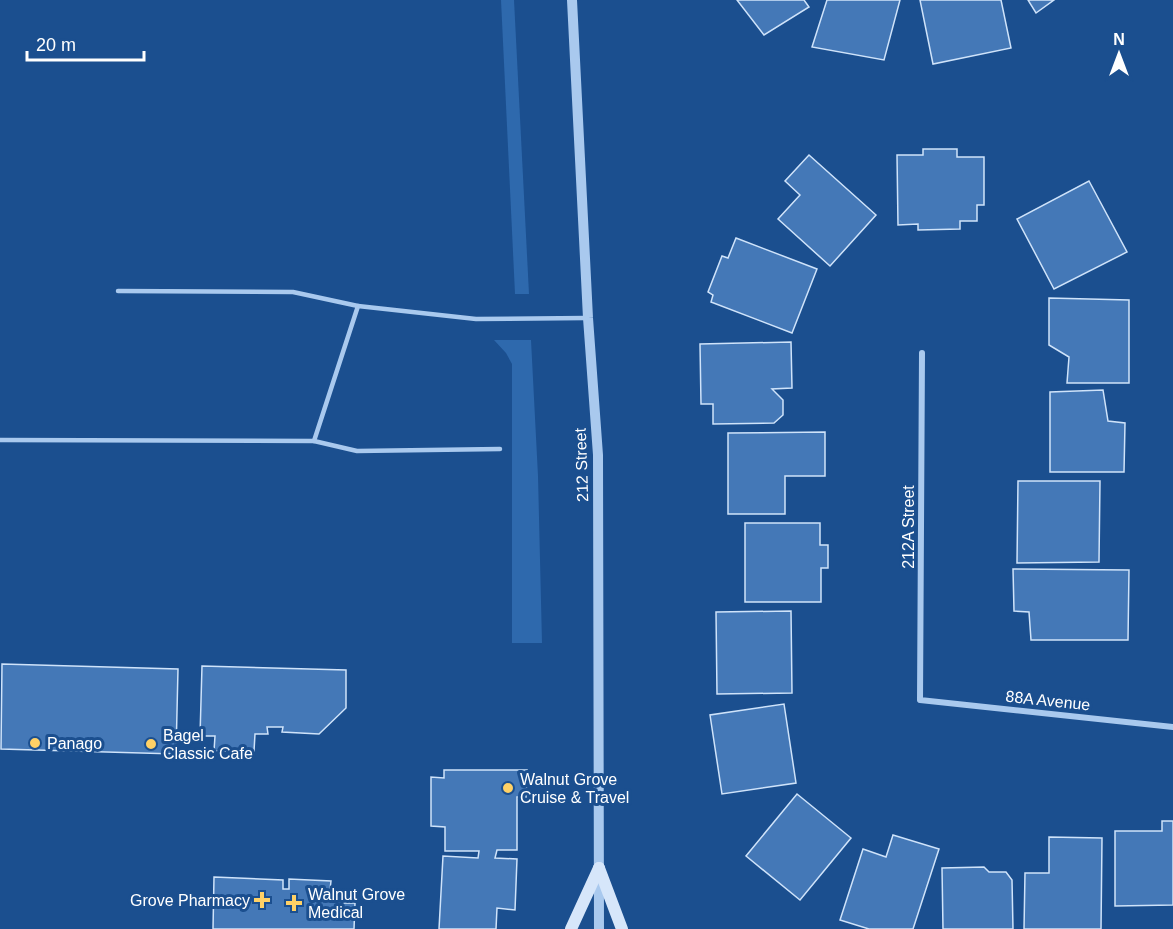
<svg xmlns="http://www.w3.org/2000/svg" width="1173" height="929" font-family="Arial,sans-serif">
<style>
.green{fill:#2e69ad}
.building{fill:#4478b7;stroke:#cfe3fa;stroke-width:1.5}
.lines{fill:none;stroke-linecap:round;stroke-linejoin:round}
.service{stroke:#a9c9ee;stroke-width:4.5}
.minor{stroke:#a9c9ee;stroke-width:6}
.tertiary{stroke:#a9c9ee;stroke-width:10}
.secondary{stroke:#d6e6fa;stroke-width:12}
.poi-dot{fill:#ffd166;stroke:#1b4f8f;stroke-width:2}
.labels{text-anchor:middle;stroke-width:6;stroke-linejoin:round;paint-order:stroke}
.street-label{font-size:16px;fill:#fff;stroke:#1b4f8f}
.poi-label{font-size:16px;fill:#fff;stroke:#1b4f8f;text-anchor:start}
</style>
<rect width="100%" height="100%" fill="#1b4f8f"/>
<g class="green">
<path d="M 501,0 L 514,0 L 529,294 L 515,294 Z"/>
<path d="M 494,340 L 531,340 L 538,476 L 542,643 L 512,643 L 512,364 L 506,353 Z"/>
</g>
<g class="building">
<path d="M 737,0 L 804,0 L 809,7 L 764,35 Z"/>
<path d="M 827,0 L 900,0 L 884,60 L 812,47 Z"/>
<path d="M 920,0 L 1001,0 L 1011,48 L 933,64 Z"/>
<path d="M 1028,0 L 1054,0 L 1036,13 Z"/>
<path d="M 923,149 L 957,149 L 957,157 L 984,157 L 984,205 L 977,205 L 977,221 L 960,221 L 960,229 L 918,230 L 918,224 L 898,225 L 897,155 L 923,155 Z"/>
<path d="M 809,155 L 876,215 L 830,266 L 778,219 L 800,195 L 785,181 Z"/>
<path d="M 1089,181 L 1127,252 L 1054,289 L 1017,219 Z"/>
<path d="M 736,238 L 817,269 L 792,333 L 711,302 L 713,295 L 708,292 L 722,256 L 728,258 Z"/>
<path d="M 1049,298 L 1129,300 L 1129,383 L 1067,383 L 1069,357 L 1049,345 Z"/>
<path d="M 791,342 L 792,388 L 772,389 L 783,400 L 783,415 L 774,423 L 713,424 L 713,404 L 701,404 L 700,344 Z"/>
<path d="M 1103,390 L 1108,421 L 1125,423 L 1124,472 L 1050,472 L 1050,392 Z"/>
<path d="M 825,432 L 825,476 L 785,476 L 785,514 L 728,514 L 728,433 Z"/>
<path d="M 1018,481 L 1100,481 L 1099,562 L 1017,563 Z"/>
<path d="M 745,523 L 820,523 L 820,545 L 828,545 L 828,568 L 821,568 L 821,602 L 745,602 Z"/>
<path d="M 1013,569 L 1129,570 L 1128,640 L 1031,640 L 1029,612 L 1014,611 Z"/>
<path d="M 791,611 L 792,693 L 717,694 L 716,612 Z"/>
<path d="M 2,664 L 178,669 L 176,754 L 1,749 Z"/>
<path d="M 202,666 L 346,670 L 346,708 L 319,734 L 282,732 L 283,727 L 267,727 L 268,734 L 255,734 L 254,751 L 214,751 L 215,736 L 200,736 Z"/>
<path d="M 784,704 L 796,783 L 722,794 L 710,715 Z"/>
<path d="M 444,770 L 527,770 L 526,797 L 517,797 L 517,850 L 497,850 L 495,858 L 517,859 L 515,910 L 497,908 L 496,929 L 439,929 L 443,856 L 478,858 L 479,851 L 445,851 L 445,827 L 431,826 L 431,777 L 444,778 Z"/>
<path d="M 797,794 L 851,838 L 800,900 L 746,856 Z"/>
<path d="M 1162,821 L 1173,821 L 1173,905 L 1115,906 L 1115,831 L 1162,831 Z"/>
<path d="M 893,835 L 939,849 L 913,929 L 869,929 L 840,920 L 863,849 L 886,857 Z"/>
<path d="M 1049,837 L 1102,838 L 1101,929 L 1024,929 L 1025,873 L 1049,873 Z"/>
<path d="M 984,867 L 989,872 L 1006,872 L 1012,880 L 1013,929 L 943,929 L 942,868 Z"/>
<path d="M 214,877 L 283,880 L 283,889 L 289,889 L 289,879 L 331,881 L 330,890 L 344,903 L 355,903 L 354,929 L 213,929 Z"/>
</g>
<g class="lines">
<g class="service">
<path d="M 118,291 L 293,292 L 358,306 L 314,441"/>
<path d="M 358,306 L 476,319 L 586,318"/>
<path d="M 0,440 L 314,441 L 357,451 L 500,449"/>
</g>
<path class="minor" d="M 922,353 L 920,700 L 1173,727"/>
<path class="tertiary" d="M 572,0 L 588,318 L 598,455 L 599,929"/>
<g class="secondary">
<path d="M 599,868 L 622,929"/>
<path d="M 571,929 L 599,868"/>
</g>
</g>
<g class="poi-dot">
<circle cx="35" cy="743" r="6"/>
<circle cx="151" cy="744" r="6"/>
<circle cx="508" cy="788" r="6"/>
<path d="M259 891h6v6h6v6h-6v6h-6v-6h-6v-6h6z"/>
<path d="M291 894h6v6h6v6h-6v6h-6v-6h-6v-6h6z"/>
</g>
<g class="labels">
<g class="street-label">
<text transform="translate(581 465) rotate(-92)" y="6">212 Street</text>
<text transform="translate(908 527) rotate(-90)" y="6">212A Street</text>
<text transform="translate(1048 700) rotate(6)" y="6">88A Avenue</text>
</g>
<g class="poi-label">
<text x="163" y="741">Bagel<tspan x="163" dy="18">Classic Cafe</tspan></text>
<text x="47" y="749">Panago</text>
<text x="520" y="785">Walnut Grove<tspan x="520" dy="18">Cruise &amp; Travel</tspan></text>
<text x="308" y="900">Walnut Grove<tspan x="308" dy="18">Medical</tspan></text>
<text x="250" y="906" text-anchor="end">Grove Pharmacy</text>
</g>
</g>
<g transform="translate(1119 54)" stroke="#1b4f8f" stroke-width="4.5" paint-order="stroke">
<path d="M0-4.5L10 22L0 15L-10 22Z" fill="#ffffff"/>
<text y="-9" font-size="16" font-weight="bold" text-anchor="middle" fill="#ffffff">N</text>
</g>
<path d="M27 51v9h117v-9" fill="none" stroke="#ffffff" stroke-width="3"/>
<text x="36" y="51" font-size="18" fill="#ffffff" stroke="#1b4f8f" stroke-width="4.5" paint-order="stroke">20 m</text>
</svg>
